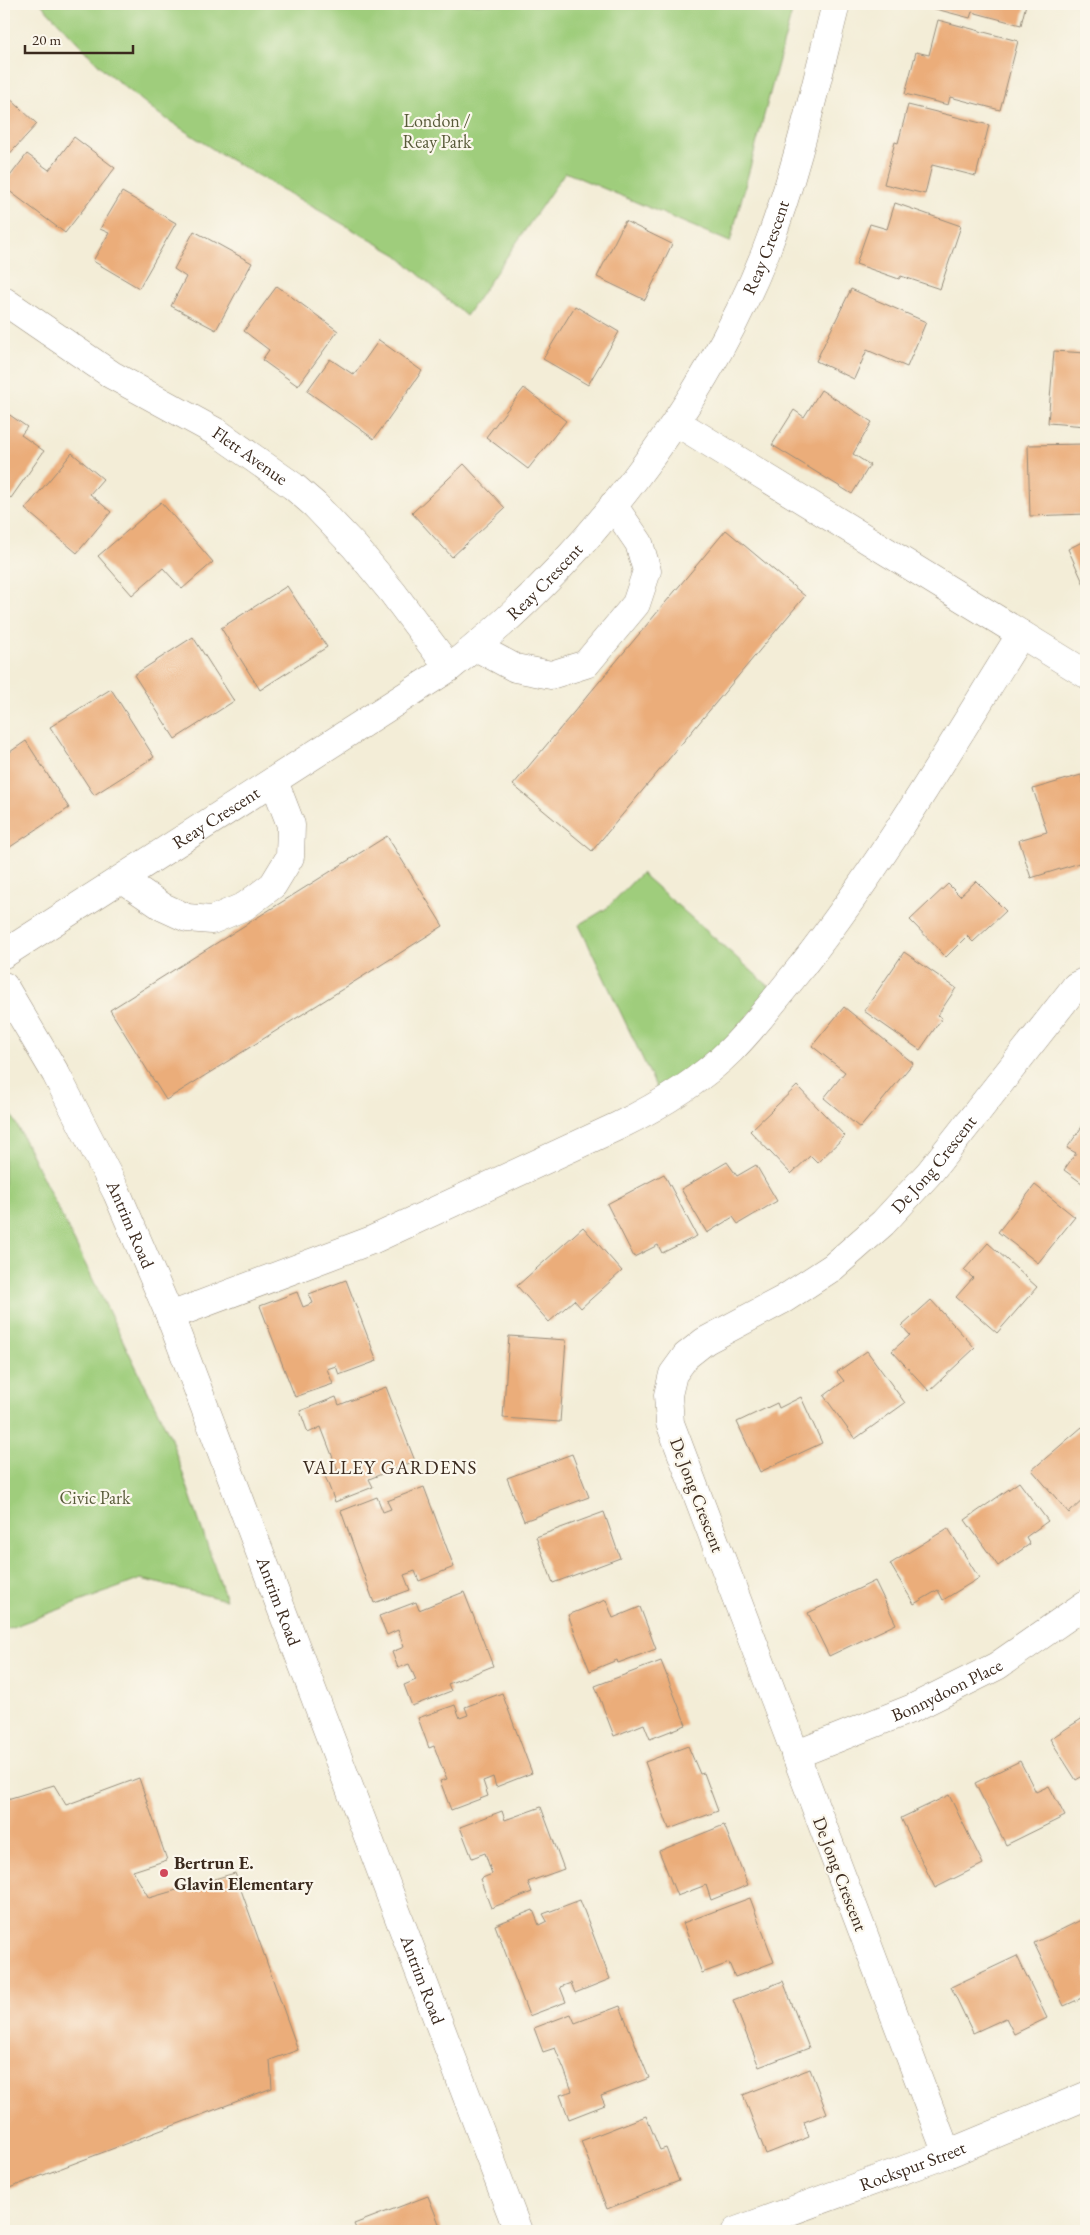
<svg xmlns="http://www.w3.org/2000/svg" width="1090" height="2235" font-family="'EB Garamond',serif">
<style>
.green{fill:#9fcd7b;stroke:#6d7c4c}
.building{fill:#ebad7a}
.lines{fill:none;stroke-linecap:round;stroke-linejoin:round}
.minor-casing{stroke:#978c7a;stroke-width:29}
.minor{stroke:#fff;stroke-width:28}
.poi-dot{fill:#d1495b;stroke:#fbf7ec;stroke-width:2}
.labels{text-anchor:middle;stroke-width:4.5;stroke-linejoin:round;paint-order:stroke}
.park-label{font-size:18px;fill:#595b3a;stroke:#fbf7ec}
.street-label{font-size:18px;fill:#3b2a1e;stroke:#fbf7ec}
.poi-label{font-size:18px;font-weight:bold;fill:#3b2a1e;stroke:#fbf7ec;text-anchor:start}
.neighbourhood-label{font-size:19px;letter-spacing:1px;fill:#3b2a1e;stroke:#fbf7ec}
</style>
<rect width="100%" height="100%" fill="#fbf7ec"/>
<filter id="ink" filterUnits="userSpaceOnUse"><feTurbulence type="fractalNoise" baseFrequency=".02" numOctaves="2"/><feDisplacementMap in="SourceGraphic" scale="10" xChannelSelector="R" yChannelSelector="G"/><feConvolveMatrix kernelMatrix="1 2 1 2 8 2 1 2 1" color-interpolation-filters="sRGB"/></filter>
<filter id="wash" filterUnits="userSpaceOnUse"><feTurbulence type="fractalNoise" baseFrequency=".0096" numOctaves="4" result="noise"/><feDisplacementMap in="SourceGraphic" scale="20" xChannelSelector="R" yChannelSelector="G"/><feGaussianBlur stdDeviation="1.12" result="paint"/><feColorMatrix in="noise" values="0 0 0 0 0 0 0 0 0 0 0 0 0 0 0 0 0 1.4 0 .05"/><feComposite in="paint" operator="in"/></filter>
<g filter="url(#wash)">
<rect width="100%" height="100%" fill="#f3edd7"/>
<g class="green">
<path d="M 41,4 L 794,4 L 730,242 L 565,172 L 466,316 L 397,255 L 222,155 L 159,114 L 105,71 Z"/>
<path d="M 641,873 L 772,989 L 721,1046 L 658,1091 L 579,925 L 607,908 Z"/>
<path d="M 4,1099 L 170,1436 L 226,1600 L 141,1579 L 4,1630 Z"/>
</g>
<g id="blocks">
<g class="building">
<path d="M 929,4 L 1026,4 L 1021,25 L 972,12 L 970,18 L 928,7 Z"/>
<path d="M 938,20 L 1018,41 L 1000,110 L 950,97 L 948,105 L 905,94 L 916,52 L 929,55 Z"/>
<path d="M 4,93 L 37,124 L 4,160 Z"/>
<path d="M 908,105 L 989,125 L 976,176 L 932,165 L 925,194 L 884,184 L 895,142 L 898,143 Z"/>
<path d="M 74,137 L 115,168 L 65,233 L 4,187 L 4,184 L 27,154 L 49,170 Z"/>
<path d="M 122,192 L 176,223 L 139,288 L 93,261 L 109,233 L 100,229 Z"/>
<path d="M 895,203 L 961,226 L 940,289 L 901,276 L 899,279 L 856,264 L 870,224 L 887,229 Z"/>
<path d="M 625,221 L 672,244 L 645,300 L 597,277 Z"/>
<path d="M 194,231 L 252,263 L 216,330 L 171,306 L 186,277 L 174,269 Z"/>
<path d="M 277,286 L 338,331 L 298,386 L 262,360 L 269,350 L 244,331 Z"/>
<path d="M 851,289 L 926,322 L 907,367 L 867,350 L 854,379 L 816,361 Z"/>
<path d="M 575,306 L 619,332 L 588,385 L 543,359 Z"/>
<path d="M 379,340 L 422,371 L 374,439 L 307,391 L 330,359 L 354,375 Z"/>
<path d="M 1054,351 L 1086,353 L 1086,426 L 1048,423 Z"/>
<path d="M 524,388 L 566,421 L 528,469 L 486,437 Z"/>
<path d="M 821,390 L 872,422 L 853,454 L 870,465 L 852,494 L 772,445 L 794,410 L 804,417 Z"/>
<path d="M 4,411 L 27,427 L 21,435 L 44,451 L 11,498 L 4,493 Z"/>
<path d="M 1086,444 L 1086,514 L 1030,516 L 1028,445 Z"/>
<path d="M 72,453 L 103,479 L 90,494 L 111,512 L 77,553 L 25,509 Z"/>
<path d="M 464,464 L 505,508 L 452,557 L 412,513 Z"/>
<path d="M 161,502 L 213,562 L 182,589 L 163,568 L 132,595 L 98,556 Z"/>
<path d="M 726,530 L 805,596 L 592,851 L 513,785 Z"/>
<path d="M 1086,540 L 1086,589 L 1068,549 Z"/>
<path d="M 287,586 L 327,647 L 260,690 L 221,628 Z"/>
<path d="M 193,637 L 234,701 L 175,739 L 134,675 Z"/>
<path d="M 111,689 L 154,757 L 94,795 L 50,727 Z"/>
<path d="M 26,741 L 69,808 L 4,851 L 4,756 Z"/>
<path d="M 1081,775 L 1086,792 L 1086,861 L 1031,878 L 1019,840 L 1047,832 L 1033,789 Z"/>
<path d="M 387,836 L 443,926 L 166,1100 L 110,1010 Z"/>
<path d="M 976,881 L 1006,911 L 973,942 L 967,936 L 946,957 L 910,920 L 948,884 L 960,896 Z"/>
<path d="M 904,952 L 956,988 L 938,1015 L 942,1018 L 920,1050 L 864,1011 Z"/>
<path d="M 844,1007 L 913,1063 L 860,1128 L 824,1098 L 845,1072 L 812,1046 Z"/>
<path d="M 797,1086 L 845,1136 L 817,1163 L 810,1156 L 791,1174 L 750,1131 Z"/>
<path d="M 1086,1121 L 1086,1186 L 1064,1170 L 1076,1153 L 1067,1148 Z"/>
<path d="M 727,1162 L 737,1176 L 756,1165 L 777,1201 L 738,1224 L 733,1217 L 707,1233 L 681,1189 Z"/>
<path d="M 664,1174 L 697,1236 L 662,1253 L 658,1245 L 634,1257 L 607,1204 Z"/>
<path d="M 1035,1185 L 1075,1217 L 1038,1263 L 998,1232 Z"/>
<path d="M 583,1227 L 622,1271 L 581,1308 L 574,1300 L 549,1322 L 517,1286 Z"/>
<path d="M 988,1243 L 1037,1287 L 997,1333 L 956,1297 L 973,1278 L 964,1270 Z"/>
<path d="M 346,1280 L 377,1361 L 339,1375 L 336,1366 L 327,1369 L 333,1384 L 295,1397 L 260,1306 L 297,1292 L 303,1307 L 313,1303 L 309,1294 Z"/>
<path d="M 931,1300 L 975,1348 L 929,1391 L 892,1351 L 910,1335 L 902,1326 Z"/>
<path d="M 509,1336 L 566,1340 L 560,1422 L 503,1418 Z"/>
<path d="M 867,1351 L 905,1403 L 855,1439 L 824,1396 L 844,1381 L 837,1372 Z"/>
<path d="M 386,1387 L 415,1461 L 369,1479 L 373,1487 L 335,1502 L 325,1476 L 338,1471 L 321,1427 L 308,1433 L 300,1411 L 336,1397 L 339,1405 Z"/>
<path d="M 801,1397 L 822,1443 L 760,1472 L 737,1422 L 777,1403 L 779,1408 Z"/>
<path d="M 1082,1427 L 1086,1433 L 1086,1497 L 1069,1513 L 1032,1470 Z"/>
<path d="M 572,1454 L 589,1497 L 524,1521 L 507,1478 Z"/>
<path d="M 1019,1482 L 1048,1521 L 1026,1537 L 1030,1544 L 998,1566 L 965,1520 Z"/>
<path d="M 424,1487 L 454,1567 L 419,1581 L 415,1571 L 404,1575 L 410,1590 L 374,1603 L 341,1511 L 377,1497 L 383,1512 L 391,1509 L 387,1501 Z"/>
<path d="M 604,1512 L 620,1558 L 553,1583 L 536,1537 Z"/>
<path d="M 948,1528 L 979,1578 L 943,1600 L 938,1590 L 914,1604 L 890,1564 Z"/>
<path d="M 875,1581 L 896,1624 L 829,1656 L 808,1613 Z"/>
<path d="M 464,1592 L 493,1666 L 448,1684 L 451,1691 L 412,1706 L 404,1685 L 416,1680 L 409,1664 L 398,1668 L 392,1652 L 404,1647 L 398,1630 L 387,1635 L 379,1616 L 416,1602 L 419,1610 Z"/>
<path d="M 606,1600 L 613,1618 L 640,1607 L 656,1649 L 618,1663 L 617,1660 L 590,1671 L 568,1615 Z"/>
<path d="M 661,1661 L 686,1725 L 650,1739 L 644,1724 L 614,1736 L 595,1686 Z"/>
<path d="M 502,1693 L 532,1773 L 496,1787 L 493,1777 L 483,1781 L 488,1796 L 451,1810 L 440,1781 L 447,1779 L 440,1762 L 434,1746 L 429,1748 L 418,1718 L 455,1705 L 460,1718 L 468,1715 L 465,1707 Z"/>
<path d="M 1086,1716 L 1086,1774 L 1076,1780 L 1050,1739 Z"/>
<path d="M 688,1746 L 700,1774 L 704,1773 L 718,1811 L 669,1829 L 645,1762 Z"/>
<path d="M 1020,1761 L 1036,1792 L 1049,1786 L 1065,1816 L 1006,1845 L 975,1783 Z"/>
<path d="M 139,1778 L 167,1860 L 133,1871 L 149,1898 L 235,1873 L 298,2050 L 270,2060 L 272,2088 L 4,2190 L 4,1800 L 54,1785 L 66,1805 Z"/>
<path d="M 949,1795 L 983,1864 L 935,1888 L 901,1818 Z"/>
<path d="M 541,1807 L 564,1869 L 528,1882 L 532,1892 L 491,1908 L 480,1879 L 492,1874 L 485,1853 L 472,1858 L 460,1827 L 502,1811 L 505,1820 Z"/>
<path d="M 724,1825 L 748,1885 L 711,1900 L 706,1885 L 677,1896 L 659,1851 Z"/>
<path d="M 750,1898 L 774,1962 L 735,1977 L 729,1963 L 702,1973 L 683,1923 Z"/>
<path d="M 580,1900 L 610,1979 L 575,1993 L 571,1983 L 560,1987 L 566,2002 L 529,2016 L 495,1925 L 533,1910 L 539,1925 L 547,1921 L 543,1914 Z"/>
<path d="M 1081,1920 L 1086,1932 L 1086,1996 L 1064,2006 L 1034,1943 Z"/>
<path d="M 1017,1956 L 1047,2018 L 1014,2034 L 1006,2018 L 973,2033 L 951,1987 Z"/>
<path d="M 783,1981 L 809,2048 L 759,2067 L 733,2000 Z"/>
<path d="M 620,2006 L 649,2078 L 601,2096 L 605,2105 L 569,2119 L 560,2095 L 572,2091 L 564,2069 L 555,2048 L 543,2052 L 534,2028 L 571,2014 L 575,2023 Z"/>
<path d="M 810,2069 L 827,2113 L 804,2122 L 809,2137 L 766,2154 L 743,2095 Z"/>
<path d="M 646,2116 L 660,2150 L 666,2148 L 679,2181 L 607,2209 L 581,2141 Z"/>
<path d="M 428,2196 L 442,2231 L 357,2231 L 354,2224 Z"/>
</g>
</g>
</g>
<g filter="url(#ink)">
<use href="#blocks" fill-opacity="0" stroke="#978c7a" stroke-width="1"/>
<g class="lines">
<g class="minor-casing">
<g id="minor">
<path id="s1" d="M 4,301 L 112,375 L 218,433 L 293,486 L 315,505 L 355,547 L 393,593 L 449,668"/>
<path d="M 676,422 L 1086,674"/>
<path d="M 476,647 L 515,668 L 551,675 L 586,664 L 636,604 L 647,571 L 639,543 L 613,505"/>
<path d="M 122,879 L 163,907 L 187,918 L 212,920 L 245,906 L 273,885 L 290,857 L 291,825 L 274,781"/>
<path id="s2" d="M 4,954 L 449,668 C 582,565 704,408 766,251 C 797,171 815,87 836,4"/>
<path id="s3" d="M 4,986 L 56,1074 L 117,1193 L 170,1316 L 518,2231"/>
<path d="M 170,1316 L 372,1240 L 618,1126 C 659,1106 699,1082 731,1050 C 757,1024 779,994 802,966 C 884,861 951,746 1021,634"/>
<path id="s4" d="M 795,1755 L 913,1708 L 997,1666 L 1086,1604"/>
<path id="s5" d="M 947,2154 L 670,1423 L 668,1395 L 673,1374 L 686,1356 L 705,1341 L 784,1299 L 833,1267 L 883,1223 L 930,1172 L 1076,986 L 1086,981"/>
<path id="s6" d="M 736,2231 L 947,2154 L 1086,2096"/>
</g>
</g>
<use href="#minor" class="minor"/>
</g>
</g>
<circle class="poi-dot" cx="164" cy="1873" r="5"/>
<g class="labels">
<g class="park-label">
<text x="437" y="127">London /<tspan x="437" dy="21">Reay Park</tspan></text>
<text x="95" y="1504">Civic Park</text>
</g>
<g class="street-label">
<text dy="6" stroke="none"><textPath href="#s2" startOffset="1062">Reay Crescent</textPath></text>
<text dy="6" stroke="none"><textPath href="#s1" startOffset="291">Flett Avenue</textPath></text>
<text dy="6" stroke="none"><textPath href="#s2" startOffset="658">Reay Crescent</textPath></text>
<text dy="6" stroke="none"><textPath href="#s2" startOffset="252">Reay Crescent</textPath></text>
<text dy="6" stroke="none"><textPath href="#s5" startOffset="1170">De Jong Crescent</textPath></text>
<text dy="6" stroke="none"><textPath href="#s3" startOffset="270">Antrim Road</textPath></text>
<text transform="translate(697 1495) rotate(69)" y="6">De Jong Crescent</text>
<text dy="6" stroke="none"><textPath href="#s3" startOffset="675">Antrim Road</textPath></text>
<text dy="6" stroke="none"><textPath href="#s4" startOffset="165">Bonnydoon Place</textPath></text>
<text transform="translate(840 1874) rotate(69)" y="6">De Jong Crescent</text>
<text dy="6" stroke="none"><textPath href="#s3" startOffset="1080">Antrim Road</textPath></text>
<text dy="6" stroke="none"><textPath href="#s6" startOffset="188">Rockspur Street</textPath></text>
</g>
<g class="poi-label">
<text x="174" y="1869">Bertrun E.<tspan x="174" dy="21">Glavin Elementary</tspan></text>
</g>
<g class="neighbourhood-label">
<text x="390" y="1474">VALLEY GARDENS</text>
</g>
</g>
<rect width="1090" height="2235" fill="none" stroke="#fbf7ec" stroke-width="20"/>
<path d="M25 45v8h108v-8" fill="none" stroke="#3b2a1e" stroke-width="2.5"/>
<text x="32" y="45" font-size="15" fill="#3b2a1e" stroke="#fbf7ec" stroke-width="4" paint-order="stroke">20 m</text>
</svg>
